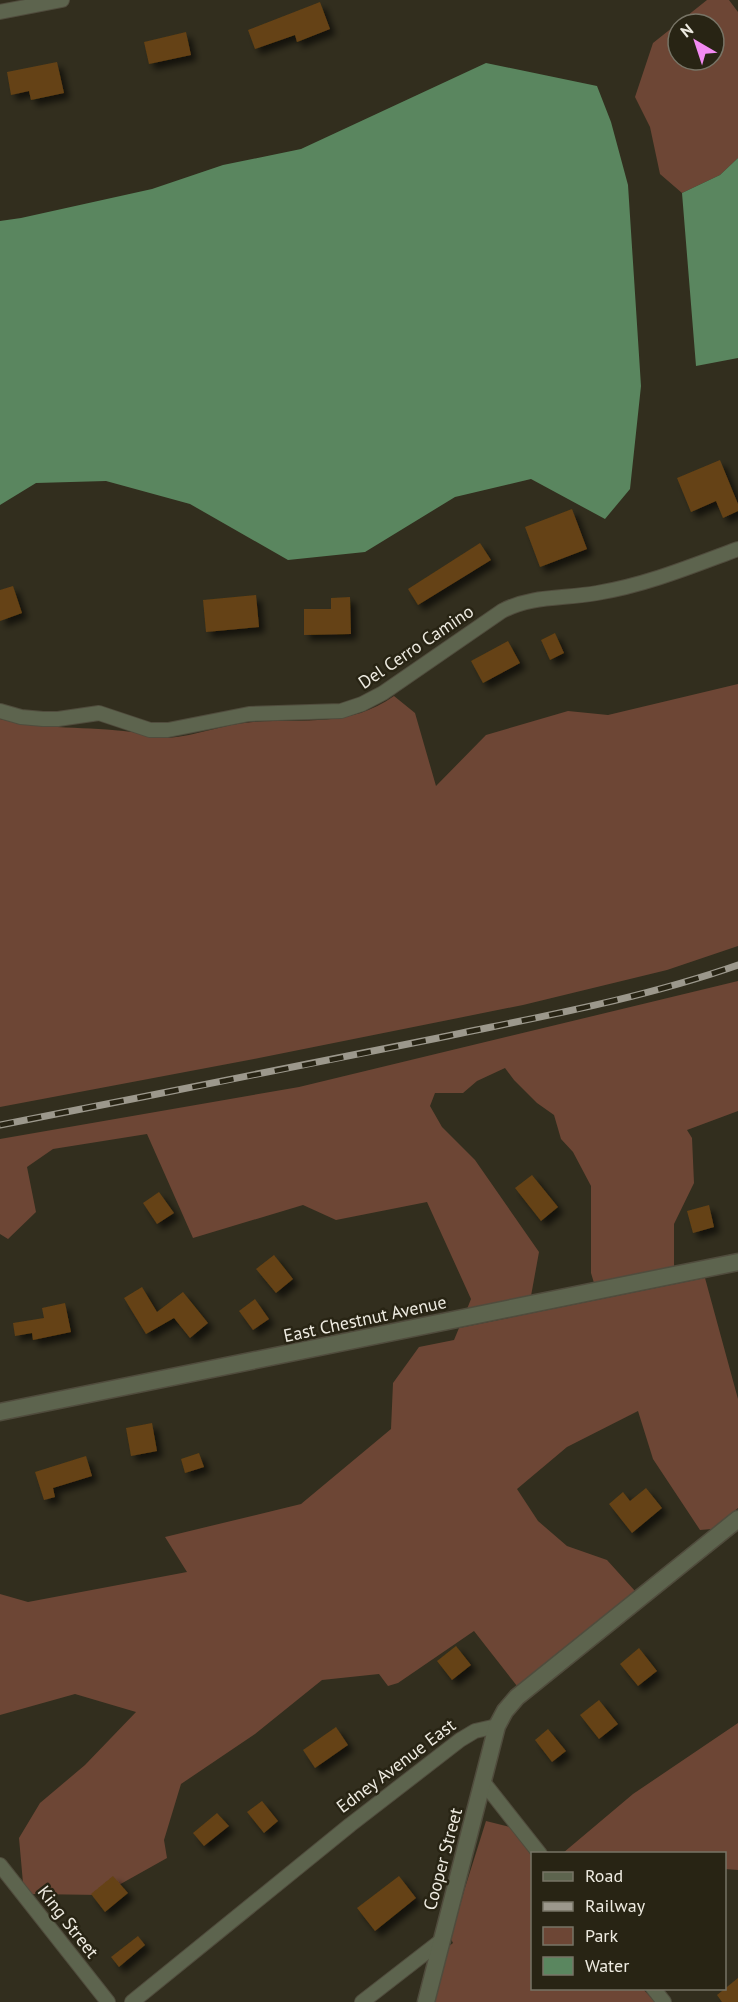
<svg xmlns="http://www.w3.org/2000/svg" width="738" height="2002" font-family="'PT Sans',sans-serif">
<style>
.green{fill:#6d4635;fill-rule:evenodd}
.water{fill:#5a865f}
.building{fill:#654214;filter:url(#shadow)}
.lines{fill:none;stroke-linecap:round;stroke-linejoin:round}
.minor-casing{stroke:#504c3d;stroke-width:16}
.tertiary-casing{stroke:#504c3d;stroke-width:19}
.minor{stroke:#5d644e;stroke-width:14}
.tertiary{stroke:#5d644e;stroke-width:16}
.rail-casing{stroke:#9c988c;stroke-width:7}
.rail{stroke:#282414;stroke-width:4.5;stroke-dasharray:14;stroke-linecap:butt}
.labels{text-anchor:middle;stroke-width:5;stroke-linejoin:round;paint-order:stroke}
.street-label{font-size:18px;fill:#eeebe1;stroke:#282414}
</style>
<defs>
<filter id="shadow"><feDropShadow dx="5.5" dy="5.5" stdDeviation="3" flood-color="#0009"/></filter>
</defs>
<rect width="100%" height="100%" fill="#322e1e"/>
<g class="green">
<path d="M 707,0 L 729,0 L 738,12 L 738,158 L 720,175 L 682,193 L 660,174 L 650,127 L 635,97 L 653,43 ZM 678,24 L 714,24 L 714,60 L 678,60 Z"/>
<path d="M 738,684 L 738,946 L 667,970 L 523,1005 L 254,1059 L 0,1107 L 0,719 C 44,730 87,726 132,732 C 144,733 154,738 168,738 C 196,736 224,724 253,722 C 305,718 349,728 394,696 L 415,713 L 436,786 L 486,735 L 568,711 L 608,715 Z"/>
<path d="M 738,981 L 738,1111 L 687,1130 L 692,1138 L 694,1183 L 674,1224 L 674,1267 L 594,1283 L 591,1273 L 591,1186 L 573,1152 L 561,1139 L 554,1115 L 537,1103 L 514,1080 L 505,1068 L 477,1081 L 463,1093 L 435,1093 L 430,1106 L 442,1127 L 475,1160 L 539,1252 L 531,1296 L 467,1309 L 471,1299 L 427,1202 L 336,1220 L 303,1205 L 193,1238 L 147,1134 L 53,1149 L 27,1167 L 36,1212 L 8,1239 L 0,1234 L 0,1139 L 299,1087 Z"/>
<path d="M 705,1278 L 738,1399 L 738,1508 L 712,1529 L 700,1530 L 653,1459 L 638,1411 L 567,1447 L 517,1489 L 538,1521 L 567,1546 L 607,1560 L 635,1591 L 517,1686 L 474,1631 L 398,1683 L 388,1686 L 379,1674 L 322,1680 L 255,1734 L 181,1784 L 164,1840 L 167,1858 L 101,1895 L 32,1894 L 23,1883 L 19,1838 L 40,1803 L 85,1765 L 136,1712 L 75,1694 L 0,1715 L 0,1594 L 28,1602 L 187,1572 L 165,1537 L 301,1504 L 391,1429 L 393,1383 L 419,1347 L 454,1340 L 459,1328 Z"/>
<path d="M 738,1723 L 738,1870 L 725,1869 L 724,1854 L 563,1853 L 633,1794 Z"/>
<path d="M 486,1821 L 510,1827 L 532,1856 L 532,1988 L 643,1989 L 655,2002 L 435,2002 L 449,1946 L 453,1943 L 451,1939 L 464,1891 Z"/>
</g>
<g class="water">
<path d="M 486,63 L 597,86 L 611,122 L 628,185 L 641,386 L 630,489 L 605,519 L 531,479 L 455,497 L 365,552 L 288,560 L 190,504 L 106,481 L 36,483 L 0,505 L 0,221 L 21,218 L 152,189 L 223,165 L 301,149 Z"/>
<path d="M 738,158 L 738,358 L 696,366 L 682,193 L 720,175 Z"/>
</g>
<g class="building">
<path d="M 320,2 L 330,29 L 297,42 L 295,35 L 255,49 L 248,30 Z"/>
<path d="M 186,32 L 191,55 L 149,64 L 144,42 Z"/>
<path d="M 57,62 L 64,93 L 31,100 L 29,91 L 11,95 L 7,72 Z"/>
<path d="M 720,460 L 738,504 L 738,511 L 723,518 L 716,501 L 691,512 L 677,478 Z"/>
<path d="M 572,509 L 587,549 L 540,567 L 525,527 Z"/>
<path d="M 480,543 L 491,560 L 418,605 L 408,589 Z"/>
<path d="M 13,586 L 22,613 L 0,621 L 0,590 Z"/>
<path d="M 256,595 L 259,627 L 206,632 L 203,600 Z"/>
<path d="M 350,597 L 351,634 L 304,635 L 304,609 L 331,609 L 331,598 Z"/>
<path d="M 555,633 L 564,653 L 550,660 L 541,640 Z"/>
<path d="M 508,641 L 520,663 L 483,683 L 471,661 Z"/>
<path d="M 532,1175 L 558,1207 L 541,1221 L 515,1188 Z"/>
<path d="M 159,1192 L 174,1213 L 157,1224 L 143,1203 Z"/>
<path d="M 709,1205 L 714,1227 L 693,1233 L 687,1211 Z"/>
<path d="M 274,1255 L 293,1279 L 276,1293 L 256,1269 Z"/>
<path d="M 142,1287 L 157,1312 L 183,1292 L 208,1323 L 190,1338 L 174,1318 L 146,1334 L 124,1298 Z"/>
<path d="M 255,1299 L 269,1319 L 253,1330 L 239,1311 Z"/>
<path d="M 65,1303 L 71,1332 L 33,1340 L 32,1333 L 15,1336 L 13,1323 L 44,1318 L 42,1308 Z"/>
<path d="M 152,1423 L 157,1451 L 131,1456 L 126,1428 Z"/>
<path d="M 199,1453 L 204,1467 L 185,1473 L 181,1459 Z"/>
<path d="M 86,1456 L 92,1476 L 53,1488 L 55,1497 L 44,1500 L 35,1472 Z"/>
<path d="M 646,1488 L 662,1508 L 632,1533 L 609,1504 L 623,1492 L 630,1501 Z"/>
<path d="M 456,1646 L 471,1665 L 452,1680 L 437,1661 Z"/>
<path d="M 639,1648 L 657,1671 L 638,1686 L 620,1664 Z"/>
<path d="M 599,1700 L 618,1724 L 599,1739 L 580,1715 Z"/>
<path d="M 336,1727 L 348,1745 L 315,1768 L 303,1750 Z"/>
<path d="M 548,1729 L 566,1751 L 552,1762 L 535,1740 Z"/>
<path d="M 262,1801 L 278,1821 L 264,1833 L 247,1812 Z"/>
<path d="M 217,1813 L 229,1826 L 204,1846 L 193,1833 Z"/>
<path d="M 113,1876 L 128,1893 L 105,1912 L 91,1894 Z"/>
<path d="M 399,1876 L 416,1898 L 375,1931 L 357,1908 Z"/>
<path d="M 138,1936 L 145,1945 L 119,1967 L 111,1957 Z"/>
<path d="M 738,1978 L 738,2002 L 722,2002 L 717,1995 Z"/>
</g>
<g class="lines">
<g class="minor-casing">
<g id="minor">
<path d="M 0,12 L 62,0"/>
<path d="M 0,711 L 21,717 L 43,719 L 58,719 L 99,713 L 150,730 L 168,730 L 249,714 L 341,711 L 362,704 L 383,693 L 502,611 C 532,595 564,599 597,593 C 646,585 692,566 738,549"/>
<path d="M 484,1783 L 540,1854"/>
<path d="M 0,1865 L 108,2002"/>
<path d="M 653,1988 L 664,2002"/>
<path d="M 132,2002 L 350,1825 L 460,1740 L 475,1731 L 497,1726"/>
<path d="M 362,2002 L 442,1940"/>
</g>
</g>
<g class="tertiary-casing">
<g id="tertiary">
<path d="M 0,1412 L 738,1262"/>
<path d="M 426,2002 L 497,1726 L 505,1711 L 517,1697 L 738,1519"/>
</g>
</g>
<use href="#minor" class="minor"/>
<use href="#tertiary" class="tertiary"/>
<g class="rail-casing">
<path id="rail" d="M 0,1125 C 146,1096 292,1068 438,1038 C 538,1017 641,999 738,965"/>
</g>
<use href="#rail" class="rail"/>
</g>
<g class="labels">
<g class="street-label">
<text transform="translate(416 647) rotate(-34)" y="6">Del Cerro Camino</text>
<text transform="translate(365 1319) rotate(-12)" y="6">East Chestnut Avenue</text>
<text transform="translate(396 1766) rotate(-37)" y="6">Edney Avenue East</text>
<text transform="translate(443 1859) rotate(-75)" y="6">Cooper Street</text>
<text transform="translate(68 1922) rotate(52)" y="6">King Street</text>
</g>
</g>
<rect x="531" y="1852" width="195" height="138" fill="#282414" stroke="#777466" stroke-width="1.5"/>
<rect x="543" y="1872" width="30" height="9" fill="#5d644e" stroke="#777466" stroke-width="1.5"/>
<text x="585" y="1882" font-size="18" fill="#eeebe1">Road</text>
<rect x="543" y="1902" width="30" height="9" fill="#9c988c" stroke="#777466" stroke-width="1.5"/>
<text x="585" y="1912" font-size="18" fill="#eeebe1">Railway</text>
<rect x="543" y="1927" width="30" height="18" fill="#6d4635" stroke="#777466" stroke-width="1.5"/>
<text x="585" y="1942" font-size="18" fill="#eeebe1">Park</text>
<rect x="543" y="1957" width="30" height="18" fill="#5a865f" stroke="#777466" stroke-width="1.5"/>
<text x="585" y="1972" font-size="18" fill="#eeebe1">Water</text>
<g transform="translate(696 42) rotate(321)"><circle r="28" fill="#282414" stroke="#777466" stroke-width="1.5"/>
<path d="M0-4.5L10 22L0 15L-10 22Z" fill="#f38af2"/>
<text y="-9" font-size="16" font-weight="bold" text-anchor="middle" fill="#eeebe1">N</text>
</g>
</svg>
